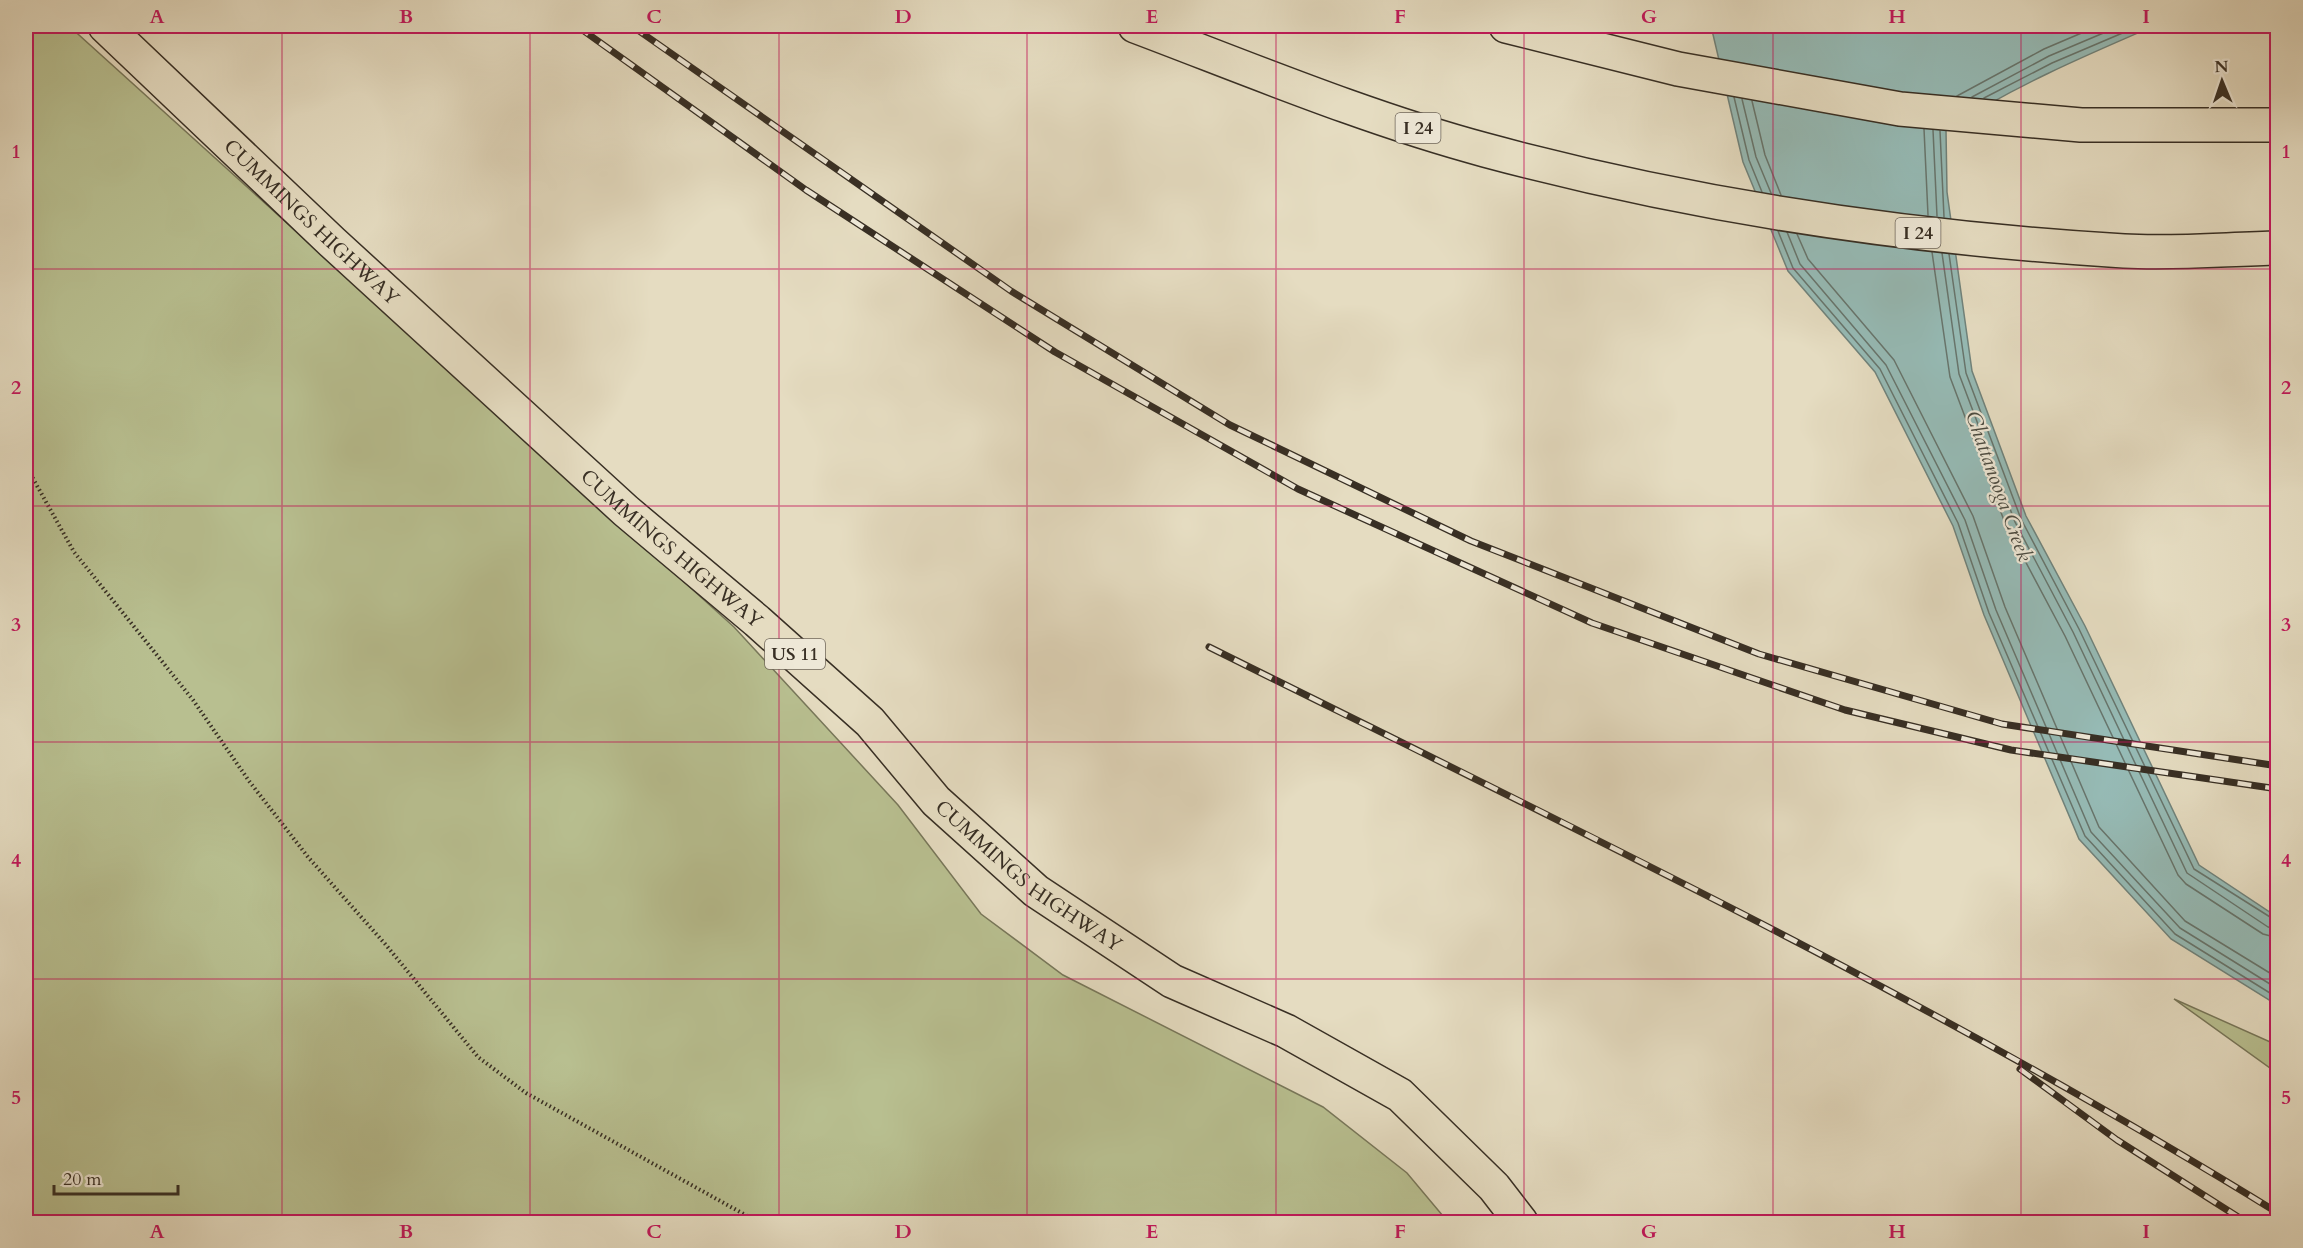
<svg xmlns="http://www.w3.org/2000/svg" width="2303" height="1248" font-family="Cardo,serif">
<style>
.green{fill:#b8bf90;stroke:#78775a;stroke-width:1.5}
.water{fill:#96bbb6;stroke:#70837c;stroke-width:1.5}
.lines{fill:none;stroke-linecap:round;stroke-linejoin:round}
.shore{stroke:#67756d;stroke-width:1.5}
.primary-casing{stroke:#382f24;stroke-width:36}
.motorway-casing{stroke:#382f24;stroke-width:36}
.path{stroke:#382f24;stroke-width:4;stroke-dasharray:1.5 3;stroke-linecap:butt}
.primary{stroke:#e5dcc1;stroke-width:33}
.motorway{stroke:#e5dcc1;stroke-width:33}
.rail-casing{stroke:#382f24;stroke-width:7}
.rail{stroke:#eee8d7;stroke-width:4.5;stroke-dasharray:14;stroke-linecap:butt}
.grid{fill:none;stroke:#c2185b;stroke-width:1.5;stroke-opacity:0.55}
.labels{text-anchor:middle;stroke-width:4.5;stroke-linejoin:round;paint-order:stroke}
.shield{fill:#eee8d7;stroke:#6f665a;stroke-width:1.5}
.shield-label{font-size:18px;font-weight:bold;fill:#382f24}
.street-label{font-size:20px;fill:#382f24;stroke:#eee8d7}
.water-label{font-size:21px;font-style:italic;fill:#4b4b41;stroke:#eee8d7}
.neatline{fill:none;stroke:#c2185b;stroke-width:2}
.grid-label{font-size:20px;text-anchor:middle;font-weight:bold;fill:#c2185b}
</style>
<rect width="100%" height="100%" fill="#e5dcc1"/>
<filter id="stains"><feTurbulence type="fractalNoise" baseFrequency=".00333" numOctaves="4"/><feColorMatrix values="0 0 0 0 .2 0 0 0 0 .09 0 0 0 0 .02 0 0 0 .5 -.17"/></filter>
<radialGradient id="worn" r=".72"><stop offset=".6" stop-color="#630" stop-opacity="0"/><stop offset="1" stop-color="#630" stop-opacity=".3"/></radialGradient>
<g class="green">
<path d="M 26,26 L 69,26 L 734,627 L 898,805 L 981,914 L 1063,975 L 1323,1107 L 1407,1173 L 1448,1222 L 26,1222 Z"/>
<path d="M 2174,999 L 2277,1045 L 2277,1073 Z"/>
</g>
<path class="water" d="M 1711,26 L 2154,26 C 2082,57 2012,87 1946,130 L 1947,192 L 1972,371 L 2026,516 L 2085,626 L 2199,865 L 2277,917 L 2277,1005 L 2171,939 L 2079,839 L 1984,615 L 1953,526 L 1875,372 L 1788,271 L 1743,162 Z"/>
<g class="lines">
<g class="shore">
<path d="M 1957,96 L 2044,49 L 2098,26"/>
<path d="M 1734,97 L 1749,160 L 1762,192"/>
<path d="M 1972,97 L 2049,56 L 2120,26"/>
<path d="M 1984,98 L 2052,63 L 2139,26"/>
<path d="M 1742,99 L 1756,157 L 1771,193"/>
<path d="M 1752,101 L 1765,155 L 1781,195"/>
<path d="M 1924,129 L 1928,215"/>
<path d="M 1933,130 L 1937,216"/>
<path d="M 1940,131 L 1944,217"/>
<path d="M 1778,231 L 1793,268 L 1880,369 L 1958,523 L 1989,613 L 2085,836 L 2175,934 L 2278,998"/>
<path d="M 1787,232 L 1800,264 L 1886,365 L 1965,520 L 1996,610 L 2091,832 L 2180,928 L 2278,989"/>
<path d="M 1797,234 L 1808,259 L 1894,360 L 1973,516 L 2005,607 L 2099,827 L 2185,921 L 2278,978"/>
<path d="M 1932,252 L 1950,377 L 2005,523 L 2065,636 L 2178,875 L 2186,884 L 2263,934 L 2278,938"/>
<path d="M 1942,253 L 1959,374 L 2015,522 L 2073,632 L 2187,873 L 2268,927 L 2278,929"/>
<path d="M 1949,254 L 1966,373 L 2021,519 L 2079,629 L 2194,869 L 2278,922"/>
</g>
<g class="primary-casing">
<g id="primary">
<path id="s1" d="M 105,26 L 332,242 L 626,511 L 757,621 L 870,722 L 936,801 L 1036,891 L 1172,981 L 1286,1031 L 1400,1095 L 1494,1187 L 1521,1222"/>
</g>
</g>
<g class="motorway-casing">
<g id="motorway">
<path d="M 1135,26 C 1249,69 1366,118 1485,150 C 1693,206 1908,238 2124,251 C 2175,254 2227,249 2278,248"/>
<path d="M 1506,26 L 1678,69 L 1900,109 L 2081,125 L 2278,125"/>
</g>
</g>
<path class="path" d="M 26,466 L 74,552 L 193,700 L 249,781 L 308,857 L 386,945 L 478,1057 L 526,1093 L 758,1222"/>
<use href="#primary" class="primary"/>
<use href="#motorway" class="motorway"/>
<g class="rail-casing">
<g id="rail">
<path d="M 577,26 L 806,190 L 1055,352 L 1298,489 L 1592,623 L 1845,710 L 2011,750 L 2278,789"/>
<path d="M 632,26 L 1011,291 L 1230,425 L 1471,541 L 1759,654 L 2002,724 L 2278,766"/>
<path d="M 1209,647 C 1571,827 1933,1000 2278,1213"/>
<path d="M 2020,1069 L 2117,1140 L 2246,1222"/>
</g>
</g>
<use href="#rail" class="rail"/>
</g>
<path class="grid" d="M 282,26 L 282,1222M 530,26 L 530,1222M 779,26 L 779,1222M 1027,26 L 1027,1222M 1276,26 L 1276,1222M 1524,26 L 1524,1222M 1773,26 L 1773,1222M 2021,26 L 2021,1222M 26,269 L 2278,269M 26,506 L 2278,506M 26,742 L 2278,742M 26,979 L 2278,979"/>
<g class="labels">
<g class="shield">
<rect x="1395.5" y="113" width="45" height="30" rx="4.5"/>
<rect x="1895.5" y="218" width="45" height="30" rx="4.5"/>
<rect x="765" y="639" width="60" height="30" rx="4.5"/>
</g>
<g class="shield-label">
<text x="1418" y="134">I 24</text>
<text x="1918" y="239">I 24</text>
<text x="795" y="660">US 11</text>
</g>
<g class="street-label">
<text dy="7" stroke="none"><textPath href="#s1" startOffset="285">CUMMINGS HIGHWAY</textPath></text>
<text dy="7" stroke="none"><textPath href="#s1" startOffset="771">CUMMINGS HIGHWAY</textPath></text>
<text dy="7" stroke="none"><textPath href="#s1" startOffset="1257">CUMMINGS HIGHWAY</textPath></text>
</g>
<g class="water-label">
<text transform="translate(1999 486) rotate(70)" y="7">Chattanooga Creek</text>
</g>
</g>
<rect width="2303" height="1248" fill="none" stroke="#e5dcc1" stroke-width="66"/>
<g transform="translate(2222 81) rotate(358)" stroke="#eee8d7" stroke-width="4.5" paint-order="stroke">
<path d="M0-4.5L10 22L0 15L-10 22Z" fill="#382f24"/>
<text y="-9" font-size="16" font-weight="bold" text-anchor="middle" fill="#382f24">N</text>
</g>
<path d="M54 1185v9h124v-9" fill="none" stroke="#382f24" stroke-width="3"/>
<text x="63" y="1185" font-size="18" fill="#382f24" stroke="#eee8d7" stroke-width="4.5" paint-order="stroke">20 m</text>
<rect x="33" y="33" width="2237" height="1182" class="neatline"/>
<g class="grid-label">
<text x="157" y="23">A</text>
<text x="406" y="23">B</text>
<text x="654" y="23">C</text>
<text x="903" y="23">D</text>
<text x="1152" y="23">E</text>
<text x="1400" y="23">F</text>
<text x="1649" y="23">G</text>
<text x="1897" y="23">H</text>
<text x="2146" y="23">I</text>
<text x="16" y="158">1</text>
<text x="2286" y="158">1</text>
<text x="16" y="394">2</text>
<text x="2286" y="394">2</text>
<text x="16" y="631">3</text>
<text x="2286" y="631">3</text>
<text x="16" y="867">4</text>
<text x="2286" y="867">4</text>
<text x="16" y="1104">5</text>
<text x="2286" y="1104">5</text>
<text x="157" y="1238">A</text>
<text x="406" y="1238">B</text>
<text x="654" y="1238">C</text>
<text x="903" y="1238">D</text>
<text x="1152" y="1238">E</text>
<text x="1400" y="1238">F</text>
<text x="1649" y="1238">G</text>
<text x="1897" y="1238">H</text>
<text x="2146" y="1238">I</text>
</g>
<rect width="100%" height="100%" filter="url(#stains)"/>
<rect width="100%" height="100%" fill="url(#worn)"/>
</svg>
